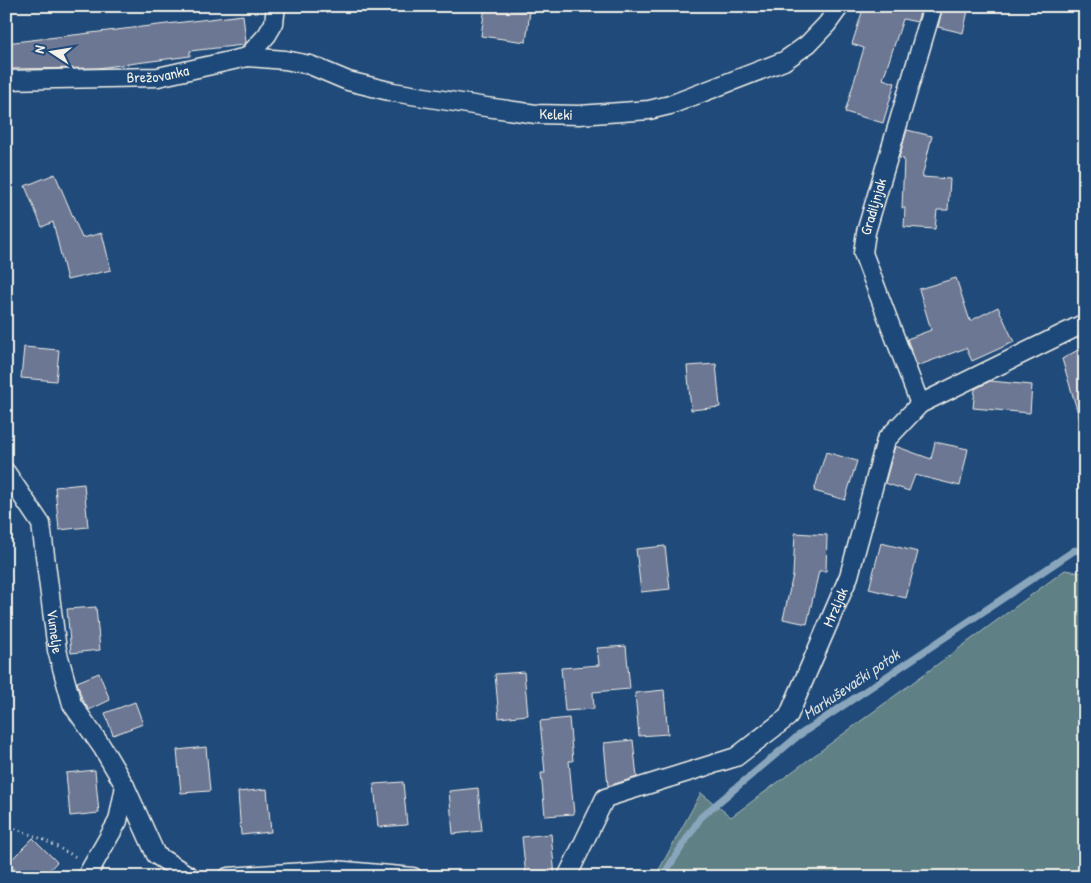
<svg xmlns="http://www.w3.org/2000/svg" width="1091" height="883" font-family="'Patrick Hand',sans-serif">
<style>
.green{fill:#5f8185;stroke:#aab9b6}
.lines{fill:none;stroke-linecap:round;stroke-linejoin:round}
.stream{stroke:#8aa6bc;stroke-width:7}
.building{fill:#6c7794;stroke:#f4f1e8}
.minor-casing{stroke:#f4f1e8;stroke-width:21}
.path{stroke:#f4f1e8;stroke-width:3;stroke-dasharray:1 4;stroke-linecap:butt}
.minor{stroke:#1f4a7a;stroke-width:18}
.labels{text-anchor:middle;stroke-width:4;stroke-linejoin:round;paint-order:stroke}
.street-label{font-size:15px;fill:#f4f1e8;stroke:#1f4a7a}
.water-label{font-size:16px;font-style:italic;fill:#d9dedd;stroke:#1f4a7a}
</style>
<rect width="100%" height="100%" fill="#1f4a7a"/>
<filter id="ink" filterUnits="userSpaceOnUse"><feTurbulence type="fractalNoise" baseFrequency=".02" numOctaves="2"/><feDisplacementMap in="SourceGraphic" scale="10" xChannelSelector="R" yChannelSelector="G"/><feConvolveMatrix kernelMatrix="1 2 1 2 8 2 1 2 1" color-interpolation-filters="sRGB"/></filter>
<g filter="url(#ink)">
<path class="green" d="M 1065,570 L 1085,573 L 1085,877 L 655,877 L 701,793 L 731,817 Z"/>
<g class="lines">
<path class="stream" d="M 662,877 L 701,817 L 798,736 L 1075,550 L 1085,553"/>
</g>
<g class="building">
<path d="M 485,6 L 530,11 L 526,42 L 481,36 Z"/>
<path d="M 864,6 L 922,6 L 917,22 L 903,19 L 883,79 L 895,83 L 883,123 L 845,112 L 864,48 L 852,44 Z"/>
<path d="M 943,6 L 969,6 L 963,33 L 938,27 Z"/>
<path d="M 243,15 L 246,42 L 243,45 L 190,51 L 190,56 L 98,68 L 6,69 L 6,43 Z"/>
<path d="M 907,130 L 932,136 L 922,177 L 950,179 L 948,210 L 937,210 L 935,229 L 904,227 L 905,208 L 902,208 L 904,159 L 899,158 Z"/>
<path d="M 55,174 L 82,238 L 102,233 L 111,270 L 67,280 L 53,222 L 42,227 L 25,186 Z"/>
<path d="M 956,278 L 970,321 L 998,307 L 1014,342 L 972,361 L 966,348 L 917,366 L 907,339 L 931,330 L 919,289 Z"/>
<path d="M 1085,346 L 1085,419 L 1080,420 L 1062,359 Z"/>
<path d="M 24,347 L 59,350 L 56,381 L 21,378 Z"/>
<path d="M 716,364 L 720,407 L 691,410 L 687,366 Z"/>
<path d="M 990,381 L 1032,385 L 1030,413 L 973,408 L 975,389 Z"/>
<path d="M 935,442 L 968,449 L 960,486 L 915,475 L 909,491 L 885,483 L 895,446 L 931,459 Z"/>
<path d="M 826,452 L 857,461 L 845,500 L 814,491 Z"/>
<path d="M 84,484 L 88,527 L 59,530 L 55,487 Z"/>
<path d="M 795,533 L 827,535 L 826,571 L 819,571 L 807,624 L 783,619 L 793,575 Z"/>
<path d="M 881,543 L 918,552 L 906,598 L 869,589 Z"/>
<path d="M 665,546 L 670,589 L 641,592 L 636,549 Z"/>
<path d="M 96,607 L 100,650 L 71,653 L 67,609 Z"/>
<path d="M 626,646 L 630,689 L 593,692 L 594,709 L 565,711 L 561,668 L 599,665 L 597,648 Z"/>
<path d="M 524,672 L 528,715 L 499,718 L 495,674 Z"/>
<path d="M 99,673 L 110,700 L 89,710 L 82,699 L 77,682 Z"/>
<path d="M 664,690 L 668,734 L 639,736 L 635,693 Z"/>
<path d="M 135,702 L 143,724 L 113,735 L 105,713 Z"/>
<path d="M 569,718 L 573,761 L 569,761 L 574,814 L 545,816 L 541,773 L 545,773 L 540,721 Z"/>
<path d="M 633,740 L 637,777 L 608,786 L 604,743 Z"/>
<path d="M 206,747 L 210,791 L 181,793 L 177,750 Z"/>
<path d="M 95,770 L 99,813 L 70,816 L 66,773 Z"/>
<path d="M 403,782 L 407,825 L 378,827 L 374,784 Z"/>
<path d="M 478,788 L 482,831 L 453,834 L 449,791 Z"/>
<path d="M 267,789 L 271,832 L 241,835 L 238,792 Z"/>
<path d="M 551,834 L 555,877 L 526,877 L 522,837 Z"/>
<path d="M 33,838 L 57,862 L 43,877 L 23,877 L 9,862 Z"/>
</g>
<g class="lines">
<g class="minor-casing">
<g id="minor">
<path id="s1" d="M 247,57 L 285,60 L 310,65 L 348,81 L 393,92 L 486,107 L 536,114 L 579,115 L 649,110 L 670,105 L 784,61 L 808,44 L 827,24 L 840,6"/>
<path id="s2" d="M 6,80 L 158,77 L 247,57 L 267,35 L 274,23 L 276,6"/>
<path id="s3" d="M 920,404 L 863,253 L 866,232 L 933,6"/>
<path id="s4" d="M 6,472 L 41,524 L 57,650 L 72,704 L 102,747 L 125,786 L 156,855 L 191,877"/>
<path d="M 86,877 L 118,821 L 125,786"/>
<path d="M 228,877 L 334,870 L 413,877"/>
<path id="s5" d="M 567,877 L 605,798 L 736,757 L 788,717 L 849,576 L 886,440 L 920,404 L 1085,323"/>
</g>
</g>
<path class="path" d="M 6,825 L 42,839 L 76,857"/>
<use href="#minor" class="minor"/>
</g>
</g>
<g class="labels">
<g class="street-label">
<text dy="5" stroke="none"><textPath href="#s2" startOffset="152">Brežovanka</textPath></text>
<text dy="5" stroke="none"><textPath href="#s1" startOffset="316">Keleki</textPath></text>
<text dy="5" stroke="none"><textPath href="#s3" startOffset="209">Gradiljnjak</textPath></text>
<text dy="5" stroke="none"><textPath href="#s5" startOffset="410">Mrzljak</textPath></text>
<text dy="5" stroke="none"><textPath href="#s4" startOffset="171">Vumelje</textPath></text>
</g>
<g class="water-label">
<text transform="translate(851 684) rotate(-34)" y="6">Markuševački potok</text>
</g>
</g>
<rect width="1091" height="883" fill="none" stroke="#1f4a7a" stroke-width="25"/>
<rect x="12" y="12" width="1066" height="858" fill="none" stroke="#f4f1e8" stroke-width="2" filter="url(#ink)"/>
<g transform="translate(52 52) rotate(282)" stroke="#1f4a7a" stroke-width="4" paint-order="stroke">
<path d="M0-4L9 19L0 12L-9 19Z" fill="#f4f1e8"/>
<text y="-8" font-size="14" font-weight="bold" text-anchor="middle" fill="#f4f1e8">N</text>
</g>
</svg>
